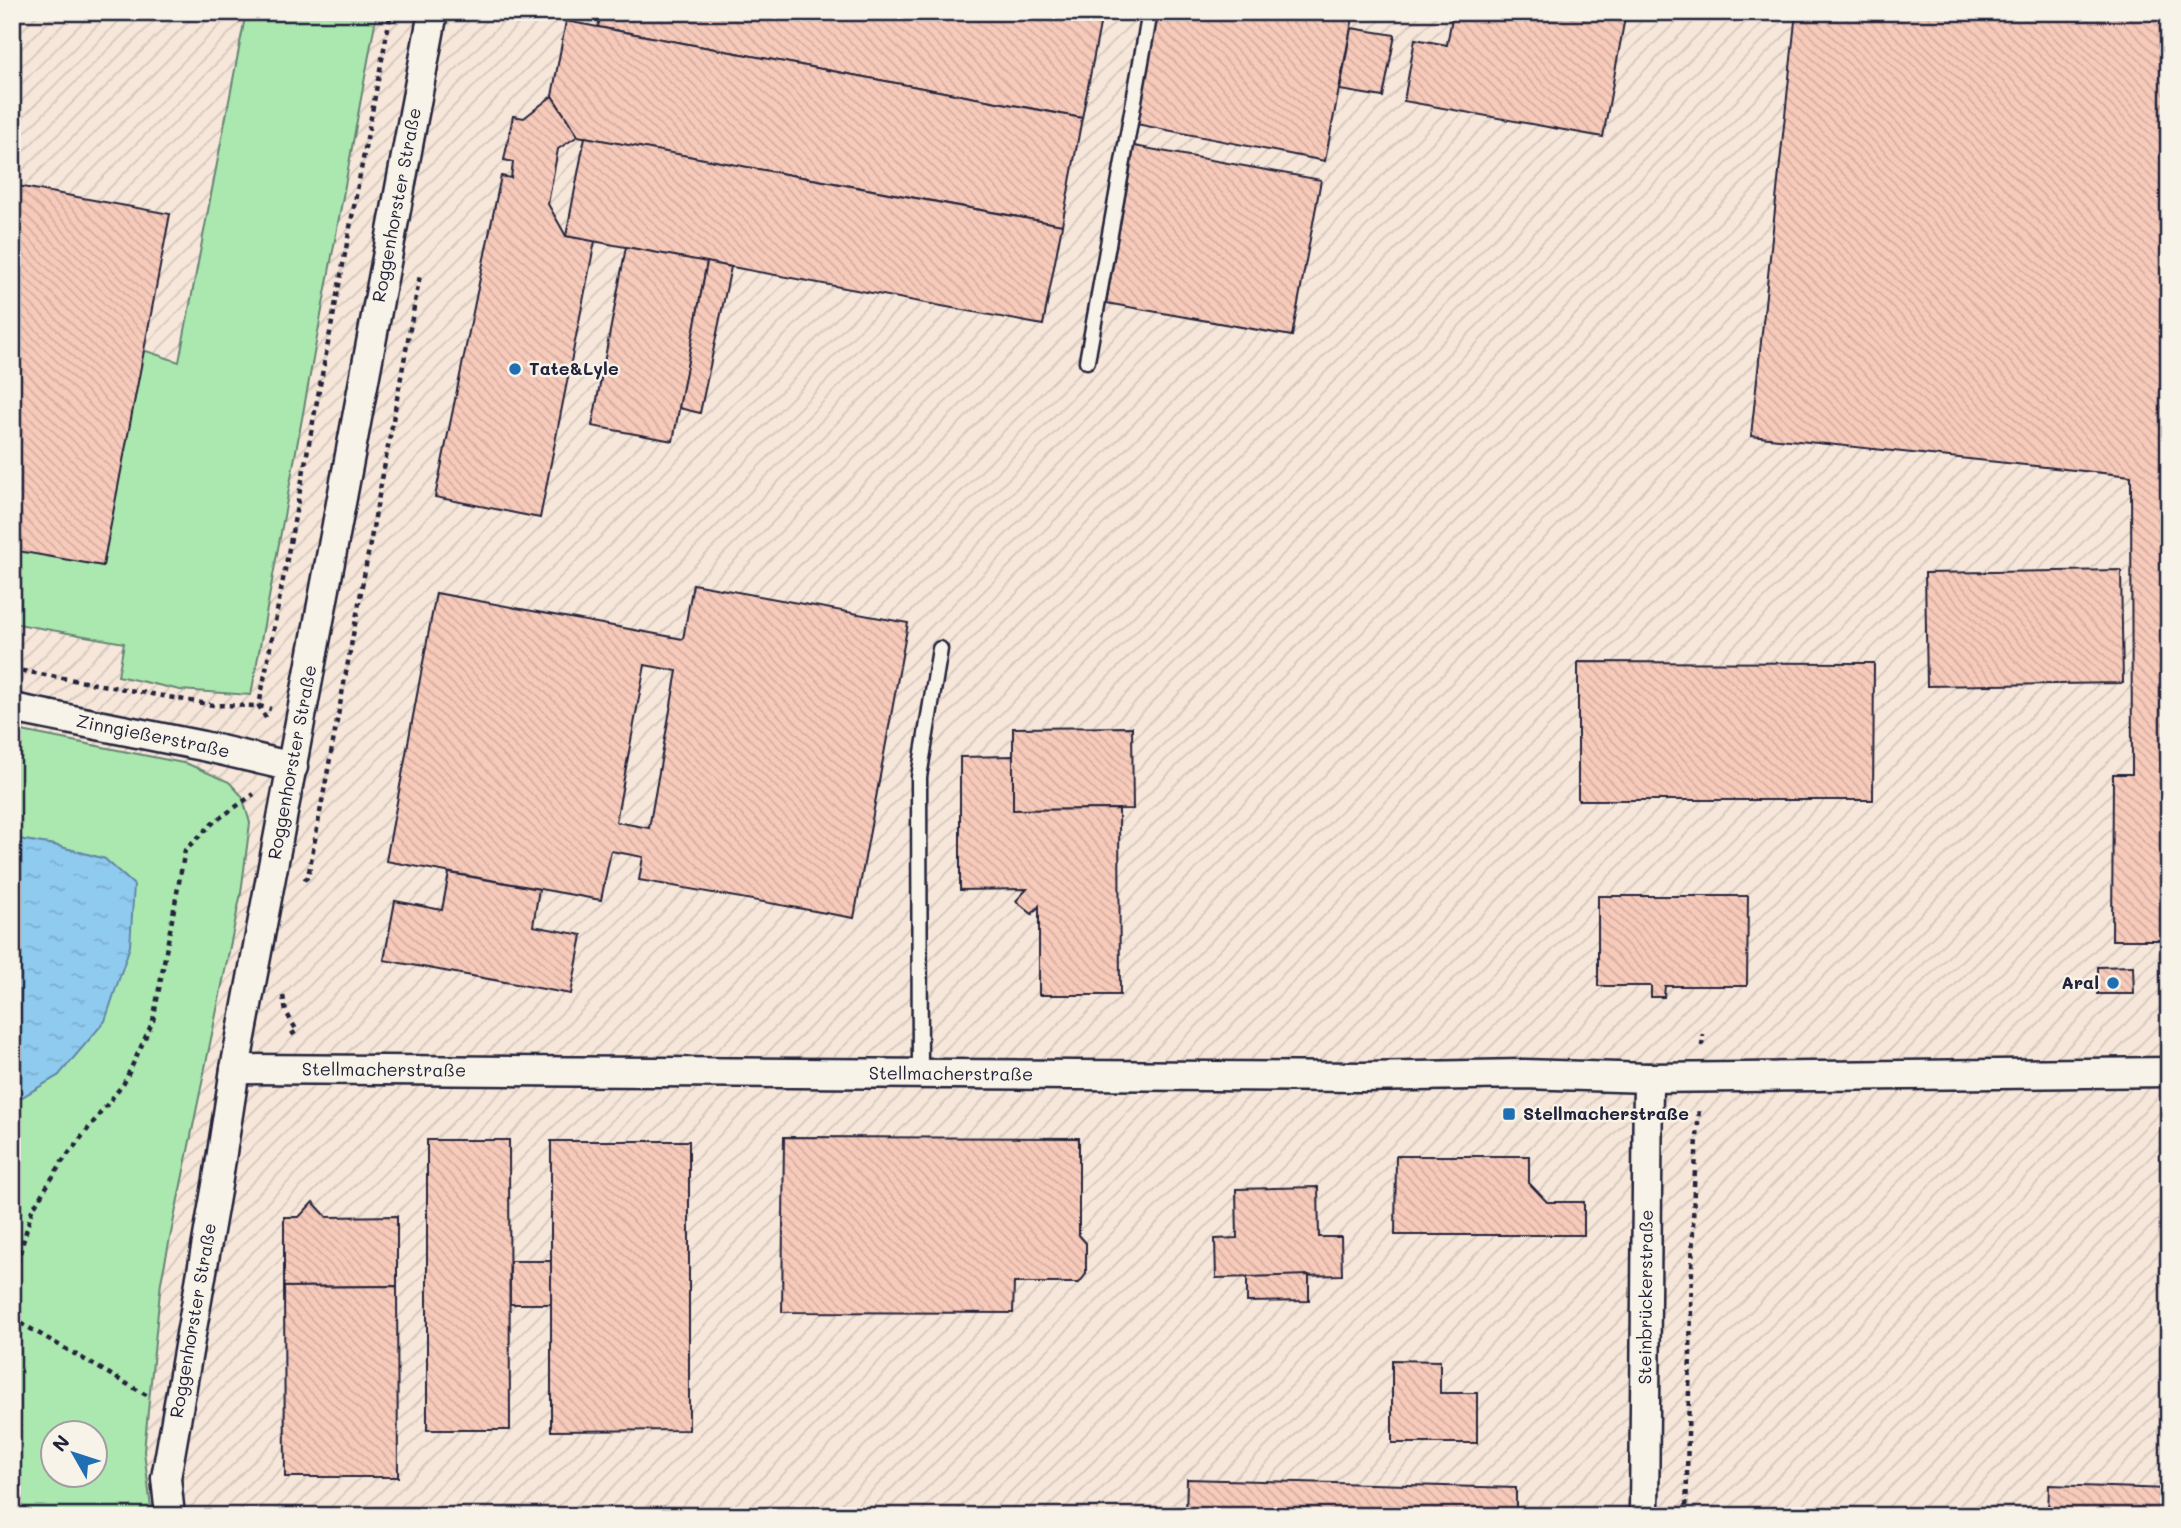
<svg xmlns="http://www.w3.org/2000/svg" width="2181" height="1528" font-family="Mali,sans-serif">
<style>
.industrial{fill:url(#industrial-furrows)}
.green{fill:#abe8af;stroke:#668575;stroke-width:2;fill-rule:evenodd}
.water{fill:url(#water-ripples);stroke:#6387a7;stroke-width:2}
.building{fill:url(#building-back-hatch);stroke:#22223b;stroke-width:2;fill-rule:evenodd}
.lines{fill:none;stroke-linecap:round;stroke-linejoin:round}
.lane-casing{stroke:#22223b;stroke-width:19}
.street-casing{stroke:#22223b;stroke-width:33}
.path{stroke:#22223b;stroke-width:4.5;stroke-dasharray:5 5;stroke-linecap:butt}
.lane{stroke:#f7f3e8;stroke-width:14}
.street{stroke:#f7f3e8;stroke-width:28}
.poi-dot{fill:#1f6fb2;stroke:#f7f3e8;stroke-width:2.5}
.labels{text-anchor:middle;stroke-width:5;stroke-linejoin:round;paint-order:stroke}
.street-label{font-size:18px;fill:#22223b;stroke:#f7f3e8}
.poi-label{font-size:18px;font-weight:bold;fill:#22223b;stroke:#f7f3e8;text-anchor:start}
</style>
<defs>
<pattern id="industrial-furrows" width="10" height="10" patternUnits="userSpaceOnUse" patternTransform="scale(1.75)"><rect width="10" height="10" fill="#f7e7da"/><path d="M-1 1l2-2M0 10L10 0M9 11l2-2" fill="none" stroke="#d3c6bc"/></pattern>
<pattern id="water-ripples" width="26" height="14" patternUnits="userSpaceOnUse" patternTransform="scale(1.75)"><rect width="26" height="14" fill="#8fcbef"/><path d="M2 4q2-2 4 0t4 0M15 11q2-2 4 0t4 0" fill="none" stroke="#7baece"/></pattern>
<pattern id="building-back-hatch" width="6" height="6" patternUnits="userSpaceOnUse" patternTransform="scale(1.75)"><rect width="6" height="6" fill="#f7caba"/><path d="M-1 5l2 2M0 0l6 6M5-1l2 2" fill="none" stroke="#d3ada1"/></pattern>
</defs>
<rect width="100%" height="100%" fill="#f7f3e8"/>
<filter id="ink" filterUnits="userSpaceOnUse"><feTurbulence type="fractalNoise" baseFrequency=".0143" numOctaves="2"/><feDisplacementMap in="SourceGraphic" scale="14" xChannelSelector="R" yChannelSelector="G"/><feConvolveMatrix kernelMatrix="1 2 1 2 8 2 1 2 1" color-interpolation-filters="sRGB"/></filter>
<g filter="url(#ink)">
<g class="industrial">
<path d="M 12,12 L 246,12 L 179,362 L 110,339 L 12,321 Z"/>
<path d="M 377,12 L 2169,12 L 2169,1516 L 152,1516 L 144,1451 L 161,1282 L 241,893 L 229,782 L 188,764 L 12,729 L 12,623 L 124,643 L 118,676 L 251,695 Z"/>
</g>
<g class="green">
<path d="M 246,12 L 377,12 L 251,695 L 180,690 L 118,676 L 124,643 L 12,623 L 12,321 L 110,339 L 179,362 Z"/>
<path d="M 12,729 L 188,764 L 229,782 L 242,796 L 250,823 L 241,893 L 161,1282 L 144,1451 L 152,1516 L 12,1516 L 12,1103 L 59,1075 L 105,859 L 54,845 L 12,838 ZM 52,1434 L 94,1434 L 94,1476 L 52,1476 Z"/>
</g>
<path class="water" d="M 12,838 L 54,845 L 105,859 L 134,885 L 130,946 L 105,1021 L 59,1075 L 12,1103 Z"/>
<g class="building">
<path d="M 601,12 L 1095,12 L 1102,14 L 1082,118 L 598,27 Z"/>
<path d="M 1158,12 L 1354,12 L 1325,161 L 1136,124 Z"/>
<path d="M 1453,12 L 1626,12 L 1603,137 L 1404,101 L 1415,39 L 1447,45 Z"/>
<path d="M 1796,12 L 2169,12 L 2169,940 L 2112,940 L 2113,774 L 2132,774 L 2131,476 L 1751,436 Z"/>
<path d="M 566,21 L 1082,118 L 1062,225 L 578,136 L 552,96 Z"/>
<path d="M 1351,28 L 1395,35 L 1383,97 L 1340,90 Z"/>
<path d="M 552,96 L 578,136 L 558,149 L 548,204 L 566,236 L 595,241 L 540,518 L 435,497 L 501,176 L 511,178 L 513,162 L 504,160 L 513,116 L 524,118 Z"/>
<path d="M 585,137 L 1062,225 L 1043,325 L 566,236 Z"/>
<path d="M 1134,146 L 1321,180 L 1292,336 L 1106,303 Z"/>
<path d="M 12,185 L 170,214 L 103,566 L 12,550 Z"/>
<path d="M 626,247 L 707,262 L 673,441 L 592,426 Z"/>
<path d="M 707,262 L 731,267 L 700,413 L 679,408 Z"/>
<path d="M 2121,570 L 2123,683 L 1927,686 L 1925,573 Z"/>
<path d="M 693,584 L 908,623 L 854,918 L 639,880 L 643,857 L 611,851 L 601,900 L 386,861 L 436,593 L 683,639 ZM 645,665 L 677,671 L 649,828 L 616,822 Z"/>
<path d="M 1578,662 L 1874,663 L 1873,800 L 1578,800 Z"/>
<path d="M 1132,727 L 1133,809 L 1013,810 L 1013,728 Z"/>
<path d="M 1013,756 L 1013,810 L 1119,809 L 1120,995 L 1039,995 L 1039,906 L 1032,914 L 1016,901 L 1027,889 L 960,890 L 960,757 Z"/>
<path d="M 449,873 L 539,889 L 533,926 L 582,935 L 571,994 L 384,960 L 395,901 L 442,910 Z"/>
<path d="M 1598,896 L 1748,896 L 1747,986 L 1665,986 L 1664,997 L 1651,997 L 1651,986 L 1598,986 Z"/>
<path d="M 2133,966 L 2134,994 L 2098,994 L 2098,967 Z"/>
<path d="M 784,1137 L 1079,1138 L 1079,1235 L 1086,1243 L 1086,1274 L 1079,1283 L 1014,1283 L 1013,1313 L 782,1312 Z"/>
<path d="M 427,1140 L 509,1140 L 510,1430 L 427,1430 Z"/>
<path d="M 551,1141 L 689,1141 L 689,1430 L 551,1431 Z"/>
<path d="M 1396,1156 L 1529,1156 L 1529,1183 L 1547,1202 L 1584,1202 L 1584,1235 L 1395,1235 Z"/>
<path d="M 1318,1187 L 1319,1237 L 1341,1237 L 1342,1275 L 1216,1278 L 1215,1239 L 1237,1238 L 1236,1189 Z"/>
<path d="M 313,1202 L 327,1217 L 397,1216 L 397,1286 L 284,1287 L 284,1217 L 299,1217 Z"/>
<rect x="510" y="1261" width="41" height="43"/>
<path d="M 1309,1275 L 1309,1301 L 1247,1302 L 1247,1277 Z"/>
<path d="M 397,1286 L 398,1477 L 285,1477 L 284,1287 Z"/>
<path d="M 1392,1360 L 1440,1361 L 1440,1393 L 1477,1393 L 1477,1443 L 1392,1443 Z"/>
<path d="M 1187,1479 L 1516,1488 L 1516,1516 L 1186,1516 Z"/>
<path d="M 2049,1485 L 2169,1489 L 2169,1516 L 2048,1516 Z"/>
</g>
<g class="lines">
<g class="lane-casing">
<g id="lane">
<path d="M 1087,361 L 1150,12"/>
<path d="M 920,1074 L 919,777 L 940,649"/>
</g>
</g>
<g class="street-casing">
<g id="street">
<path id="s1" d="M 12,708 L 203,746 L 293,767"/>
<path id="s2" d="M 235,1069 L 1363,1077 L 1524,1074 L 1648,1078 L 2169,1072"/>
<path id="s3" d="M 170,1516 L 166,1478 L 217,1185 L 235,1069 L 433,12"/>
<path id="s4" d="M 1644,1516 L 1648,1078"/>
</g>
</g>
<g class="path">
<path d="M 12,669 L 213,705 L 259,706 L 271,709"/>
<path d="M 266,718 L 259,706 L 391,12"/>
<path d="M 304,880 L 308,877 L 420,275"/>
<path d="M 283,996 L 286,1012 L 297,1031 L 289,1036"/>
<path d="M 1702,1046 L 1703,1034"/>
<path d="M 12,1282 L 32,1210 L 62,1162 L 124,1083 L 153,1021 L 185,850 L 214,822 L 254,794"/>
<path d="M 12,1318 L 148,1396"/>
<path d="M 1686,1516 L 1694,1186 L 1699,1107"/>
</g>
<use href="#lane" class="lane"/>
<use href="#street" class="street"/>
</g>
</g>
<g class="poi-dot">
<circle cx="515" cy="369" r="7"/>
<circle cx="2113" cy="983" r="7"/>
<rect x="1502" y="1107" width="14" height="14" rx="3.5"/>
</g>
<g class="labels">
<g class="street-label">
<text dy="6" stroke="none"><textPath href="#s3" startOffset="1332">Roggenhorster Straße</textPath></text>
<text dy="6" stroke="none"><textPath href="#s1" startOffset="144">Zinngießerstraße</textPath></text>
<text dy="6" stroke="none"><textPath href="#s3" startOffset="765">Roggenhorster Straße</textPath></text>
<text dy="6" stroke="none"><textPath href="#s2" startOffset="149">Stellmacherstraße</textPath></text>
<text dy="6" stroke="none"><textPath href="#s2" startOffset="716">Stellmacherstraße</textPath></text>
<text dy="6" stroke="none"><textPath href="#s4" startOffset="219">Steinbrückerstraße</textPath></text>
<text dy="6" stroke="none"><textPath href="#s3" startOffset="198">Roggenhorster Straße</textPath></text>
</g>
<g class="poi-label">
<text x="529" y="375">Tate&amp;Lyle</text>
<text x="2099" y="989" text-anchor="end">Aral</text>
<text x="1523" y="1120">Stellmacherstraße</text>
</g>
</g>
<rect width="2181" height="1528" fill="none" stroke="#f7f3e8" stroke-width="42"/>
<rect x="21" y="21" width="2139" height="1486" fill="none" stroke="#22223b" stroke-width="2.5" filter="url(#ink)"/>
<g transform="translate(74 1454) rotate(309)"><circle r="33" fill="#f7f3e8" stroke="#a29fa3" stroke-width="2"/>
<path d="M0-5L12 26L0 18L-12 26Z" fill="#1f6fb2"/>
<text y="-10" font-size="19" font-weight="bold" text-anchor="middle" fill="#22223b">N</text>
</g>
</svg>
